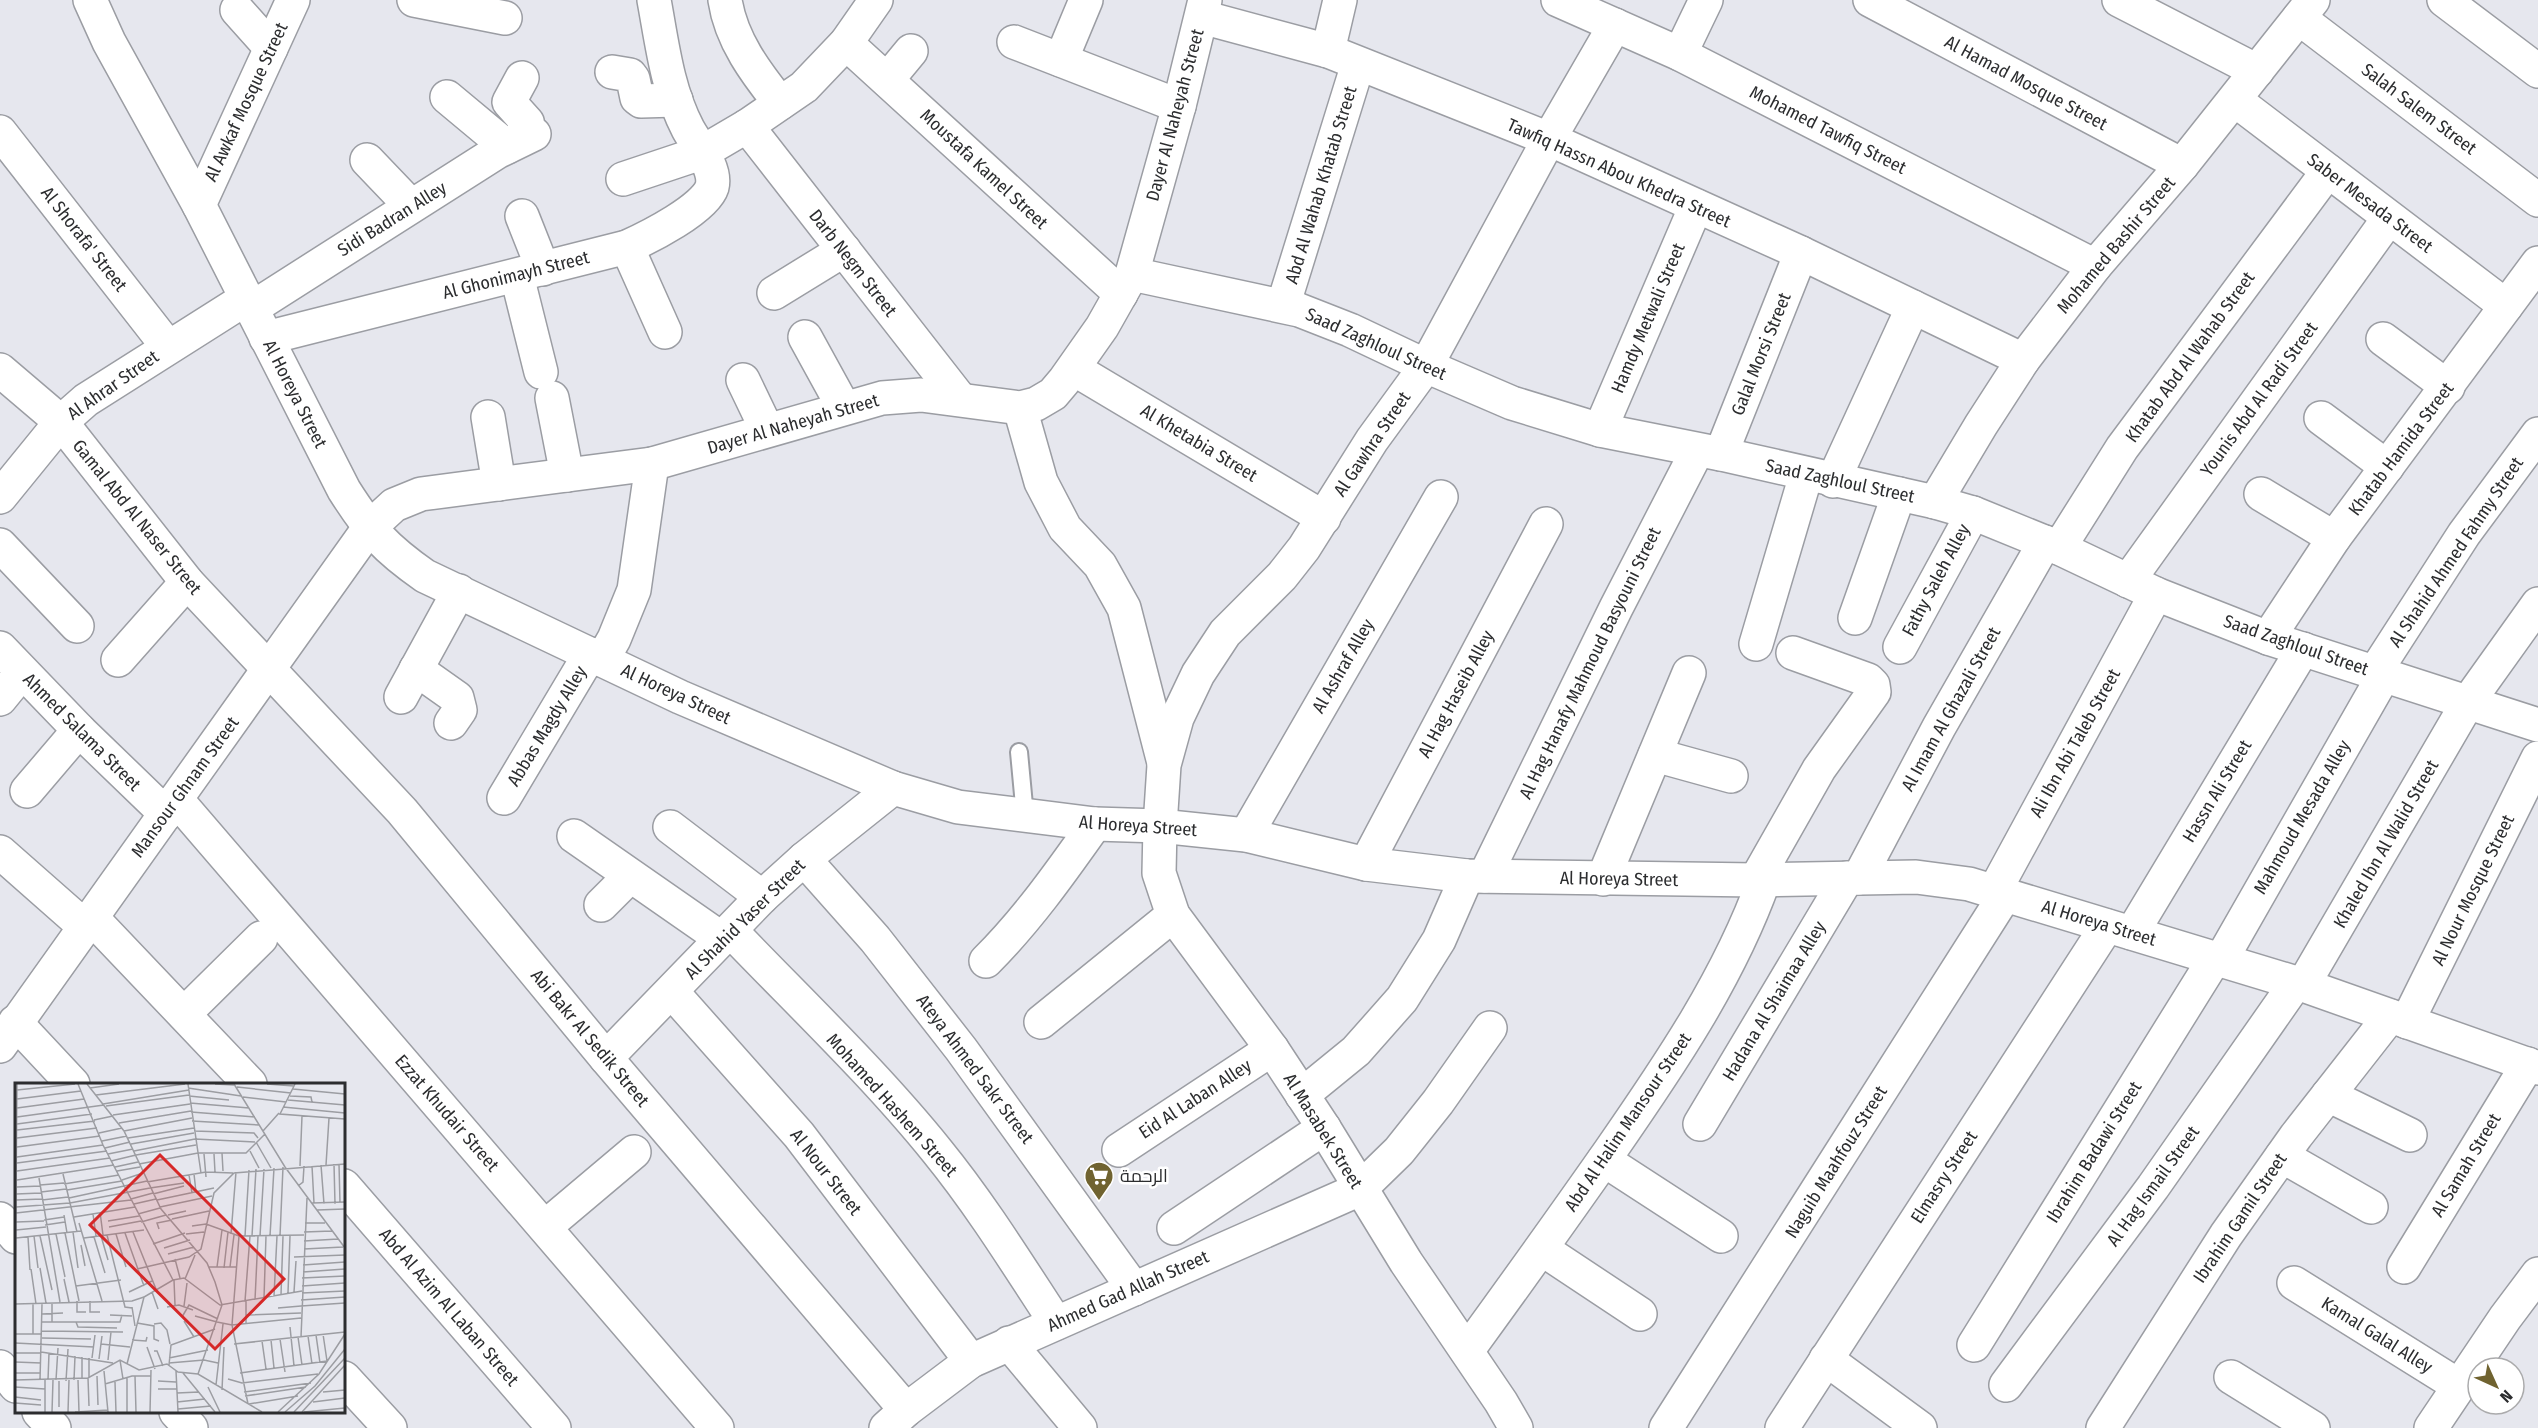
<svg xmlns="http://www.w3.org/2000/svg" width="2538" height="1428" font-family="'Fira Sans Condensed',Cairo,sans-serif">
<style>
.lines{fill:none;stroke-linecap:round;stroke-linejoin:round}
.lane-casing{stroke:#9b9da3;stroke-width:20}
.street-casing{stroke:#9b9da3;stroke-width:36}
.secondary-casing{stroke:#9b9da3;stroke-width:36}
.lane{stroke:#fff;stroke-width:16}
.street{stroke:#fff;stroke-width:33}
.secondary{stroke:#fff;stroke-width:33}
.labels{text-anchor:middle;stroke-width:5;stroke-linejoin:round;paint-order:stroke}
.street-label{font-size:18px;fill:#2c2d2f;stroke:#fff}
.poi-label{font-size:18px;fill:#2c2d2f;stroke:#fff;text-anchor:start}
.inset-road{fill:none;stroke:#9c9da2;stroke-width:1.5}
.view{fill:#d62828;fill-opacity:0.15;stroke:#d62828;stroke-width:3}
.inset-edge{fill:none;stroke:#2c2d2f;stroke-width:3}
</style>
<rect width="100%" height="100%" fill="#e6e7ee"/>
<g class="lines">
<g class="lane-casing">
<path id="lane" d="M 1019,752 L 1025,816"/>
</g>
<g class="street-casing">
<g id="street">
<path d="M 414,0 L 505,18"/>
<path d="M 725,0 C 731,40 756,73 780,103"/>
<path d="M 1558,0 L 1680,54 L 2095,266"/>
<path d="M 1870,0 L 2182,165"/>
<path d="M 2119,0 L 2257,71"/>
<path d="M 2444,0 L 2538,71"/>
<path d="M 237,10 L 271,48"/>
<path d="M 1202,17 L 1328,51 L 1549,139 L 1801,253 L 2023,360"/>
<path d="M 2299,18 L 2538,200"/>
<path d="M 1014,42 L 1179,106"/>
<path d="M 846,43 L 1121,294"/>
<path d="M 1328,51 L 1340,0"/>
<path d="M 1680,54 L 1706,0"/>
<path d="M 1061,60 L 1086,0"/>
<path d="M 612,72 L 630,75 L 633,79 L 637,98 L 641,101 L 676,100"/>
<path d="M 887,80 L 911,51"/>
<path d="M 447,97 L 507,147"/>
<path d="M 2235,100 L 2506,306"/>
<path d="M 747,126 L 960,399"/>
<path d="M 0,132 L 168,347"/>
<path d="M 520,140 L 527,122 L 509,102 L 522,78"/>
<path d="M 367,160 L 411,206"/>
<path d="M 623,179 L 701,153 L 747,126 L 804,87 L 846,43 L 876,0"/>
<path d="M 199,205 L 293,0"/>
<path d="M 522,216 L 543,269"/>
<path d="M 627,247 L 665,332"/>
<path d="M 1132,274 L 1299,310 L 1350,330 L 1426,366 L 1512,403 L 1600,430 L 1721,454 L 1935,502 L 1973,513 L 2059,548 L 2156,594 L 2268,638 L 2538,725"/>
<path d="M 517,276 L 541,372"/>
<path d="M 774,293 L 844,250"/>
<path d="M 1283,306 L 1358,64"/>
<path d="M 252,308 L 497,152 L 534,134"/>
<path d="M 805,337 L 844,408"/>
<path d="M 266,338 L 627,247 C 649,237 705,209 712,187 C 717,168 696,144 688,129 C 667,89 662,43 654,0"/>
<path d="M 2383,339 L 2448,387"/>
<path d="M 1074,369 L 1324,518"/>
<path d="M 0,370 L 61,422 L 187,582 L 402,811 L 606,1058 L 906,1410"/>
<path d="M 743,380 L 767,430"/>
<path d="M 552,398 L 567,475"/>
<path d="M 1020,408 L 1041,482 L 1065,528 L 1100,565 L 1124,608 L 1164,763"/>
<path d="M 488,417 L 499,484"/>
<path d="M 2321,418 L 2387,467"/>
<path d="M 1600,430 L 1696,206"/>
<path d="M 1721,454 L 1801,253"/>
<path d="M 1833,481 L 1913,307"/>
<path d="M 2261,494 L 2334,538"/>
<path d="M 0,497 L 61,422 L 86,400 L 247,298"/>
<path d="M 1935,502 L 1981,425 L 2023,360 L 2095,266 L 2182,165 L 2313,0"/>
<path d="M 0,545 L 77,626"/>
<path d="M 2059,548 L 2122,448 L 2328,171"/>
<path d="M 2128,581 L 2389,218"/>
<path d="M 1855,618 L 1899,494"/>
<path d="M 2268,638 L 2334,538 L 2538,263"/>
<path d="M 1756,644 L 1806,475"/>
<path d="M 1900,647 L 1973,513"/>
<path d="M 0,648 L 79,730 L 166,814"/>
<path d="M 118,660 L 187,582"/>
<path d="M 602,660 L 614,639 L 634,590 L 652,464"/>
<path d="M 416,669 L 457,698 L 460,710 L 451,723"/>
<path d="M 2375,672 L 2464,534 L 2538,434"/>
<path d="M 401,697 L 459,591"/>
<path d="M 0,699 L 22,672"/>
<path d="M 1655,755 L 1731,776"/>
<path d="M 27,791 L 79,730"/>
<path d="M 504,798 L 590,654"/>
<path d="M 176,799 L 717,1428"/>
<path d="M 1160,826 L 1164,765 L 1177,718 L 1198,674 L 1225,633 L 1282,576 L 1304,548 L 1372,440 L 1426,366 L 1549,139 L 1615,25"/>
<path d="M 670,827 L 762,897"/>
<path d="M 1246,835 L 1441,497"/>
<path d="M 574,836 L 722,939"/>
<path d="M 0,852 L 84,926"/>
<path d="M 804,859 L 875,939 L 961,1049 L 1134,1289"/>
<path d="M 1366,864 L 1546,524"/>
<path d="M 1485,876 L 1616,608 L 1697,451"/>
<path d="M 1859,878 L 1939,727 L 2045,542"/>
<path d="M 1603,879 L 1689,673"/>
<path d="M 1756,880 L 1819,769 L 1874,692 L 1873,685 L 1868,680 L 1793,653"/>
<path d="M 1994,892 L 2156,594"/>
<path d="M 601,905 L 630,876"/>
<path d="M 91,917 L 250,1084"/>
<path d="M 731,931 C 799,1002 875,1074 937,1151 C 981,1205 1018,1265 1056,1323"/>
<path d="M 2132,933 L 2303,649"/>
<path d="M 2221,960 L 2384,675"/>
<path d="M 986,961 C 1028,919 1061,872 1095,824"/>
<path d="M 2303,985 L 2468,702 L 2538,604"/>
<path d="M 672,992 L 799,1135 L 971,1361"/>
<path d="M 184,1014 L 261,938"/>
<path d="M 15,1022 L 73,1084"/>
<path d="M 1041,1022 L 1173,915"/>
<path d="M 2407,1022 L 2538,758"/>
<path d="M 0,1046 L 369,528 L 394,505 L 421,494 L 652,464 L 882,398 L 921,395 L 1020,408 L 1036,404 L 1053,394 L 1064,381 L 1102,327 L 1132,274 L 1179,106 L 1205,0"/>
<path d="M 606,1058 L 762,897 L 804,859 L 893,788"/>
<path d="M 1302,1095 L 1356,1051 L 1402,999 L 1439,940 L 1467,876"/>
<path d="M 2328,1095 L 2410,1135"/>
<path d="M 1700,1124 L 1847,878"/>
<path d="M 1119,1150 L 1272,1049"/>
<path d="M 2282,1156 L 2371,1207"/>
<path d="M 1604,1160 L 1721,1236"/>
<path d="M 344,1186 L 554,1428"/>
<path d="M 0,1219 L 16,1237"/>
<path d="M 545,1227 L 634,1152"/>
<path d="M 1174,1228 L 1324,1128"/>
<path d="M 1542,1249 L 1640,1314"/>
<path d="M 2404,1267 L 2528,1064"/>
<path d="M 2294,1283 L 2459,1386"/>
<path d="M 1009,1343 L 1080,1428"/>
<path d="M 1974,1345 L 2215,958"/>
<path d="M 1467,1351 C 1515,1285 1563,1218 1610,1151 C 1669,1066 1729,978 1764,880"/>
<path d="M 1826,1359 L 1920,1428"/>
<path d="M 0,1367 L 16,1386"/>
<path d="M 2231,1377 L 2313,1428"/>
<path d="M 344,1378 L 390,1428"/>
<path d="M 2006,1385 L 2153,1187 L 2295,984"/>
<path d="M 39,1412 L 54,1428"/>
<path d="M 176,1412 L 191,1428"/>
<path d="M 886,1428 L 906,1410 L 971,1361 L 1360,1189 L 1399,1151 L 1438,1102 L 1490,1028"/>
<path d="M 1666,1428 L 2005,895"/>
<path d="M 1782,1428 L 2107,926"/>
<path d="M 2103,1428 L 2226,1235 L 2296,1136 L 2390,1016"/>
<path d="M 2431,1428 L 2505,1318 L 2538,1274"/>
</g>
</g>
<g class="secondary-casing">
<g id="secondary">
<path d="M 90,0 L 109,42 L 199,205 L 344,490 C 370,531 385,548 425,576 L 680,697 L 893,788 L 958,807 L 1095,824 L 1160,826 L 1246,835 L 1366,864 L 1467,876 L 1756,880 L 1916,877 L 1969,884 L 2303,985 L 2538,1068"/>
<path d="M 1160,826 L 1159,873 L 1173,915 L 1272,1049 L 1324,1128 L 1406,1262 L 1501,1402 L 1516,1428"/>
</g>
</g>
<use href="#lane" class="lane"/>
<use href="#street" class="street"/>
<use href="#secondary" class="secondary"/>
</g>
<defs>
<g id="supermarket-pin" transform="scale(1.5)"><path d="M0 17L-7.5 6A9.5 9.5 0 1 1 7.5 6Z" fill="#706330" stroke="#fff"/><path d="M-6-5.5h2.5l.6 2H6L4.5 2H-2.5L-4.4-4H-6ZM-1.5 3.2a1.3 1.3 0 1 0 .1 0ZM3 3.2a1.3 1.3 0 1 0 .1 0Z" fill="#fff"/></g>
</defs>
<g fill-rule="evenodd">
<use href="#supermarket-pin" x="1099" y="1176"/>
</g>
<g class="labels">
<g class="street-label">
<text transform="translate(2026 83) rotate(28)" y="6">Al Hamad Mosque Street</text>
<text transform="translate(246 102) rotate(-65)" y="6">Al Awkaf Mosque Street</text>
<text transform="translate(2419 109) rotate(37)" y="6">Salah Salem Street</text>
<text transform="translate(1175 115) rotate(-75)" y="6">Dayer Al Naheyah Street</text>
<text transform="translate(1828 130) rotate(27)" y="6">Mohamed Tawfiq Street</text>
<text transform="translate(984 169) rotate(43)" y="6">Moustafa Kamel Street</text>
<text transform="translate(1619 173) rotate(24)" y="6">Tawfiq Hassn Abou Khedra Street</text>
<text transform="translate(1321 185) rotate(-73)" y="6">Abd Al Wahab Khatab Street</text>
<text transform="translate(2370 203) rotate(37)" y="6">Saber Mesada Street</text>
<text transform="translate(392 219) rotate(-32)" y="6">Sidi Badran Alley</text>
<text transform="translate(84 239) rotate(52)" y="6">Al Shorafa' Street</text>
<text transform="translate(2116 245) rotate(-50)" y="6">Mohamed Bashir Street</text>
<text transform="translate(853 263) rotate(52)" y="6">Darb Negm Street</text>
<text transform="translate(516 275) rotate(-14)" y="6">Al Ghonimayh Street</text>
<text transform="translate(1648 318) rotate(-67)" y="6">Hamdy Metwali Street</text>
<text transform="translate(1376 344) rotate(24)" y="6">Saad Zaghloul Street</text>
<text transform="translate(1761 354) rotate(-68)" y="6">Galal Morsi Street</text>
<text transform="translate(2190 357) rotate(-54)" y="6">Khatab Abd Al Wahab Street</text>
<text transform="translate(113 385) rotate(-35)" y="6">Al Ahrar Street</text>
<text transform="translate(295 394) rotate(63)" y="6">Al Horeya Street</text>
<text transform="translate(2259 399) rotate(-54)" y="6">Younis Abd Al Radi Street</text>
<text transform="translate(793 424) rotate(-16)" y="6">Dayer Al Naheyah Street</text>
<text transform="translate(1199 443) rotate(31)" y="6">Al Khetabia Street</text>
<text transform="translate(1372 444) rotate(-56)" y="6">Al Gawhra Street</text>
<text transform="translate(2401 449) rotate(-53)" y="6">Khatab Hamida Street</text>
<text transform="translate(1840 481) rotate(12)" y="6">Saad Zaghloul Street</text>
<text transform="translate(137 517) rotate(51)" y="6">Gamal Abd Al Naser Street</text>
<text transform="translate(2456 552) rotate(-56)" y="6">Al Shahid Ahmed Fahmy Street</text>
<text transform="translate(1936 580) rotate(-62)" y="6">Fathy Saleh Alley</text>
<text transform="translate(2296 645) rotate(19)" y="6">Saad Zaghloul Street</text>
<text transform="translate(1590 663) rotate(-64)" y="6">Al Hag Hanafy Mahmoud Basyouni Street</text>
<text transform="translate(1343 666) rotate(-60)" y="6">Al Ashraf Alley</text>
<text transform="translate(676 694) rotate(25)" y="6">Al Horeya Street</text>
<text transform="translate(1456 694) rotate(-62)" y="6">Al Hag Haseib Alley</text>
<text transform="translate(1951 709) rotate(-61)" y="6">Al Imam Al Ghazali Street</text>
<text transform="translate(547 726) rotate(-59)" y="6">Abbas Magdy Alley</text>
<text transform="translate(82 732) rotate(45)" y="6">Ahmed Salama Street</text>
<text transform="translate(2075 743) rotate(-61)" y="6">Ali Ibn Abi Taleb Street</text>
<text transform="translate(185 787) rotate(-54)" y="6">Mansour Ghnam Street</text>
<text transform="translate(2217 791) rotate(-59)" y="6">Hassn Ali Street</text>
<text transform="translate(2302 817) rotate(-60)" y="6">Mahmoud Mesada Alley</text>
<text transform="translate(1138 826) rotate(4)" y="6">Al Horeya Street</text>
<text transform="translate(2386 844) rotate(-60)" y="6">Khaled Ibn Al Walid Street</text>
<text transform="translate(1619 879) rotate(1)" y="6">Al Horeya Street</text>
<text transform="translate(2473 890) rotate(-64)" y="6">Al Nour Mosque Street</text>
<text transform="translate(745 919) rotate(-45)" y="6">Al Shahid Yaser Street</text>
<text transform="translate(2099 923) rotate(17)" y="6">Al Horeya Street</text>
<text transform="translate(1774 1001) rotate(-59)" y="6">Hadana Al Shaimaa Alley</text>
<text transform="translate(590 1038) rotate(50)" y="6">Abi Bakr Al Sedik Street</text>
<text transform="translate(975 1069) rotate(53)" y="6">Ateya Ahmed Sakr Street</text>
<text transform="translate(1195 1099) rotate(-33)" y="6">Eid Al Laban Alley</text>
<text transform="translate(892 1105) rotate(48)" y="6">Mohamed Hashem Street</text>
<text transform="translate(447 1113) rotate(49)" y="6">Ezzat Khudair Street</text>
<text transform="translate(1628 1122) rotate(-56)" y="6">Abd Al Halim Mansour Street</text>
<text transform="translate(1323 1131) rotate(58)" y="6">Al Masabek Street</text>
<text transform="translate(2094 1152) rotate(-58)" y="6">Ibrahim Badawi Street</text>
<text transform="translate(1836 1162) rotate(-58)" y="6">Naguib Maahfouz Street</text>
<text transform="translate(2466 1165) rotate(-59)" y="6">Al Samah Street</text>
<text transform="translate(826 1172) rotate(52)" y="6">Al Nour Street</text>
<text transform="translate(1944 1177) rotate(-57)" y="6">Elmasry Street</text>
<text transform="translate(2153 1186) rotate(-54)" y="6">Al Hag Ismail Street</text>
<text transform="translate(2240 1218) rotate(-56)" y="6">Ibrahim Gamil Street</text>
<text transform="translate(1128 1291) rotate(-24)" y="6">Ahmed Gad Allah Street</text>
<text transform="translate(449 1307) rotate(49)" y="6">Abd Al Azim Al Laban Street</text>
<text transform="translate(2377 1335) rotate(32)" y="6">Kamal Galal Alley</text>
</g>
<g class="poi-label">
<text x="1120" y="1182">الرحمة</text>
</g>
</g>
<g transform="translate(15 1083)">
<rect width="330" height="330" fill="#e6e7ee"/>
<path class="inset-road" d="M 63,1 L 88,62 L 158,197M 72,1 L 109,48 L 146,126 L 192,180 L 200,199 L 207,222 L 183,291M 173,1 L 186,90M 200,1 L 219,2M 219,1 L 270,84 L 330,165M 252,1 L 279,3M 280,1 L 265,31 L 330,36M 222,4 L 276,10M 75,5 L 104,1M 173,5 L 226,13M 278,6 L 330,11M 2,7 L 60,1M 81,12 L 170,1M 174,13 L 214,17M 275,13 L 296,14 L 297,19M 228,14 L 271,19M 2,16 L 66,8M 273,17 L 330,22M 175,20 L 234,25M 88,21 L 174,7M 91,23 L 174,12M 268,24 L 330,30M 2,25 L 69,16M 176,29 L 240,34M 98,32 L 175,21M 2,34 L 89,22M 79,37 L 98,33M 177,38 L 244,42M 104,40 L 176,28M 2,41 L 77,31M 2,47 L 80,38M 109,48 L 177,35M 179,48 L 239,50 L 243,55M 248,48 L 264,30M 84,50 L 107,45M 2,55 L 82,45M 113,55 L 179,45M 180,56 L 240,59M 87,58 L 112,53M 241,59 L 256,85M 116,61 L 179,50M 2,64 L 85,53M 90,65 L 115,59M 119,68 L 180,56M 235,68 L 244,85M 207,70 L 208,88M 93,71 L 118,66M 189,71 L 191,94M 199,71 L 200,89M 121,72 L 181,62M 2,74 L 88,62M 96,78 L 121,72M 2,80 L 92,68M 124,81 L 183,70 L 231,70 L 250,51M 319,81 L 320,121M 324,81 L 325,120M 306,82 L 309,121M 311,82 L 314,35M 285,83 L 287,33M 297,83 L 299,120M 100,84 L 123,79M 2,88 L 95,75M 102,88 L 125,84M 48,91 L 62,149M 179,91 L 181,109M 174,92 L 177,110M 24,95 L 45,219M 2,97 L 99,82M 107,97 L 128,90M 132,99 L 191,89 L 218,90M 49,101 L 104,92M 25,102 L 49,100M 283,103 L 288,99 L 289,83M 2,104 L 25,103M 135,105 L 169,100M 52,107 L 107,98M 26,109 L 51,106M 1,111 L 26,110M 138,111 L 169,103M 54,115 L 132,98M 116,116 L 138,110M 1,117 L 27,116M 27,117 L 53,114M 142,117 L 199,105M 297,120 L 330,119M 119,121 L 141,116M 1,124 L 55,120 L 135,105M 145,124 L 197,113M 302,127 L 330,126M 85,129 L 88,152M 1,130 L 116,117M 78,131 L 81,153M 123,131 L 145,125M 49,132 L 52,150M 153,132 L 171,128M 59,134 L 120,124M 157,136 L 194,128M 29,137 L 49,134M 93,138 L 124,133M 1,139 L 29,138M 126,139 L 151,132M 64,140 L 87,218M 290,140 L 310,140M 30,142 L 50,139M 177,143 L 191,141 L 224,153 L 289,152M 94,144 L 126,138M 144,146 L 142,140 L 157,137M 1,147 L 31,144M 58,149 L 63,185M 118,149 L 141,206M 289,149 L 317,148M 50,150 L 64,218M 110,150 L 129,203M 41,151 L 50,194M 101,151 L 111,184M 171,151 L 189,149M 216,151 L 221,89M 92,152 L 110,224 L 117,225M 19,153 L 23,185M 25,153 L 37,207M 86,153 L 93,177M 224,153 L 217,242 L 233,321M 230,153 L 234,87M 237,153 L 241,86M 245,153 L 249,86M 255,153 L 259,85M 265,153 L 268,84M 13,154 L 15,187M 79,154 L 90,190M 1,155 L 66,148M 69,155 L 129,147M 289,158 L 323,156M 138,161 L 170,150M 66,162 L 70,183M 149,165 L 175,157M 289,166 L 328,164M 153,171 L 179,164M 279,174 L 330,172M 160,176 L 165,195M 288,182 L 330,179M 194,184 L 222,184M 202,184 L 207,147M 215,184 L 219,152M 25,185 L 31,220M 209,185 L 213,149M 16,186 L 21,221M 122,186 L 174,174 L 186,166 L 199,110 L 219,90 L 330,81M 288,189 L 330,186M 287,195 L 330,193M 49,196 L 54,219M 170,196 L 180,172M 159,197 L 160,222M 61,203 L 106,197M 287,203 L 330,200M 114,209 L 137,198M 137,209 L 143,226M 279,209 L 281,178M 273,210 L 275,153M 287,210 L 330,208M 266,212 L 268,153M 259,213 L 262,153M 249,215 L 251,153M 240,217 L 243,153M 286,217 L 330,214M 62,218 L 62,229 L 71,229M 75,218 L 75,229 L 85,229M 230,218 L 235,153M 0,220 L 2,1M 37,220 L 37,239M 0,221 L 117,218 L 129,214M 169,223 L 172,200M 286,223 L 330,220M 117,224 L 120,243M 152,224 L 164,222 L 178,227M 263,225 L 286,223M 27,231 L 48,230M 95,232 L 117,233M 231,232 L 286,230M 180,233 L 202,239M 167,234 L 174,222 L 203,236M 169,238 L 179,254M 27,239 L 105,239 L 107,232M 61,239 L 63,244 L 102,245M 202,239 L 217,242 L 286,235M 122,240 L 139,243 L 139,256 L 144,258M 139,241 L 146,240 L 152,247 L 155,261M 231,241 L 231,218M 275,244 L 279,283M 27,248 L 108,249M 0,251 L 27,251M 18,251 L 18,221M 301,252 L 305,280M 293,253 L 297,281M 0,254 L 0,221M 283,254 L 287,282M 286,254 L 292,115M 27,255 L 76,256M 265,256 L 270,289M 117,257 L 131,258 L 132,254M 256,257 L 259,285M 247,258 L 251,286M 0,260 L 79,264M 86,261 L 115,264M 219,261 L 330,249M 132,264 L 140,286M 139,268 L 142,268 L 148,283M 26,269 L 98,280M 0,270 L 26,270M 67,274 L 67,296M 74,275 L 74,295M 77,275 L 80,252M 154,275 L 193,267M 84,276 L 87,253M 93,277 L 96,249M 105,277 L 108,296M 0,279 L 26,280M 154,280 L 189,277 L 203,280M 112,281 L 129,214 L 158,197 L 169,195 L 205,222 L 287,208M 154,282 L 156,262 L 200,246M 89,288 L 93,329M 161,288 L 163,329M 0,290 L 25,290M 168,290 L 200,329M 225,290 L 312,278 L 308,251M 82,293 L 83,322M 120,293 L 121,329M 73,295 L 74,323M 112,295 L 112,329M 213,296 L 227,300 L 303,291M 0,297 L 73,295 L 105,277 L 124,287 L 152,281 L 163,289 L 183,291 L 247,329M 25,297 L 27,221M 33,297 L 34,270M 41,297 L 43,265M 59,297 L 60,273M 63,297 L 64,329M 44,298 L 44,324M 51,298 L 53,266M 143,298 L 161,299M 100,299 L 101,329M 90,301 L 117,293 L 136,293M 201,302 L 208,241M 0,304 L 30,306M 193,304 L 205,329M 143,306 L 162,306M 207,307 L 209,264M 229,309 L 296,300M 308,309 L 330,307M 162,310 L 184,309M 230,313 L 291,304M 0,314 L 26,317M 162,319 L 190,316M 298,319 L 330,315M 0,320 L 26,322M 234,321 L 283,313M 163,326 L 196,323M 30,329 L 30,297M 37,329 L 38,297M 53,329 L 54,297M 60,329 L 93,327M 135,329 L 136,287M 263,329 L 304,291 L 330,251M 270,329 L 300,303 L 330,266M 279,329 L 330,275M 287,329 L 330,282M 289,329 L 330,325"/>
<path class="view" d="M 145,72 L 269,196 L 200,266 L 75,142 Z"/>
<rect width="330" height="330" class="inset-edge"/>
</g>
<g transform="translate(2496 1386) rotate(135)"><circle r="28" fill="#ffffff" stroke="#ababac" stroke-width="1.5"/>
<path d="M0-4.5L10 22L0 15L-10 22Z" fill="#706330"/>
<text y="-9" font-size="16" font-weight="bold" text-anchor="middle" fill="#2c2d2f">N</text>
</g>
</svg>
